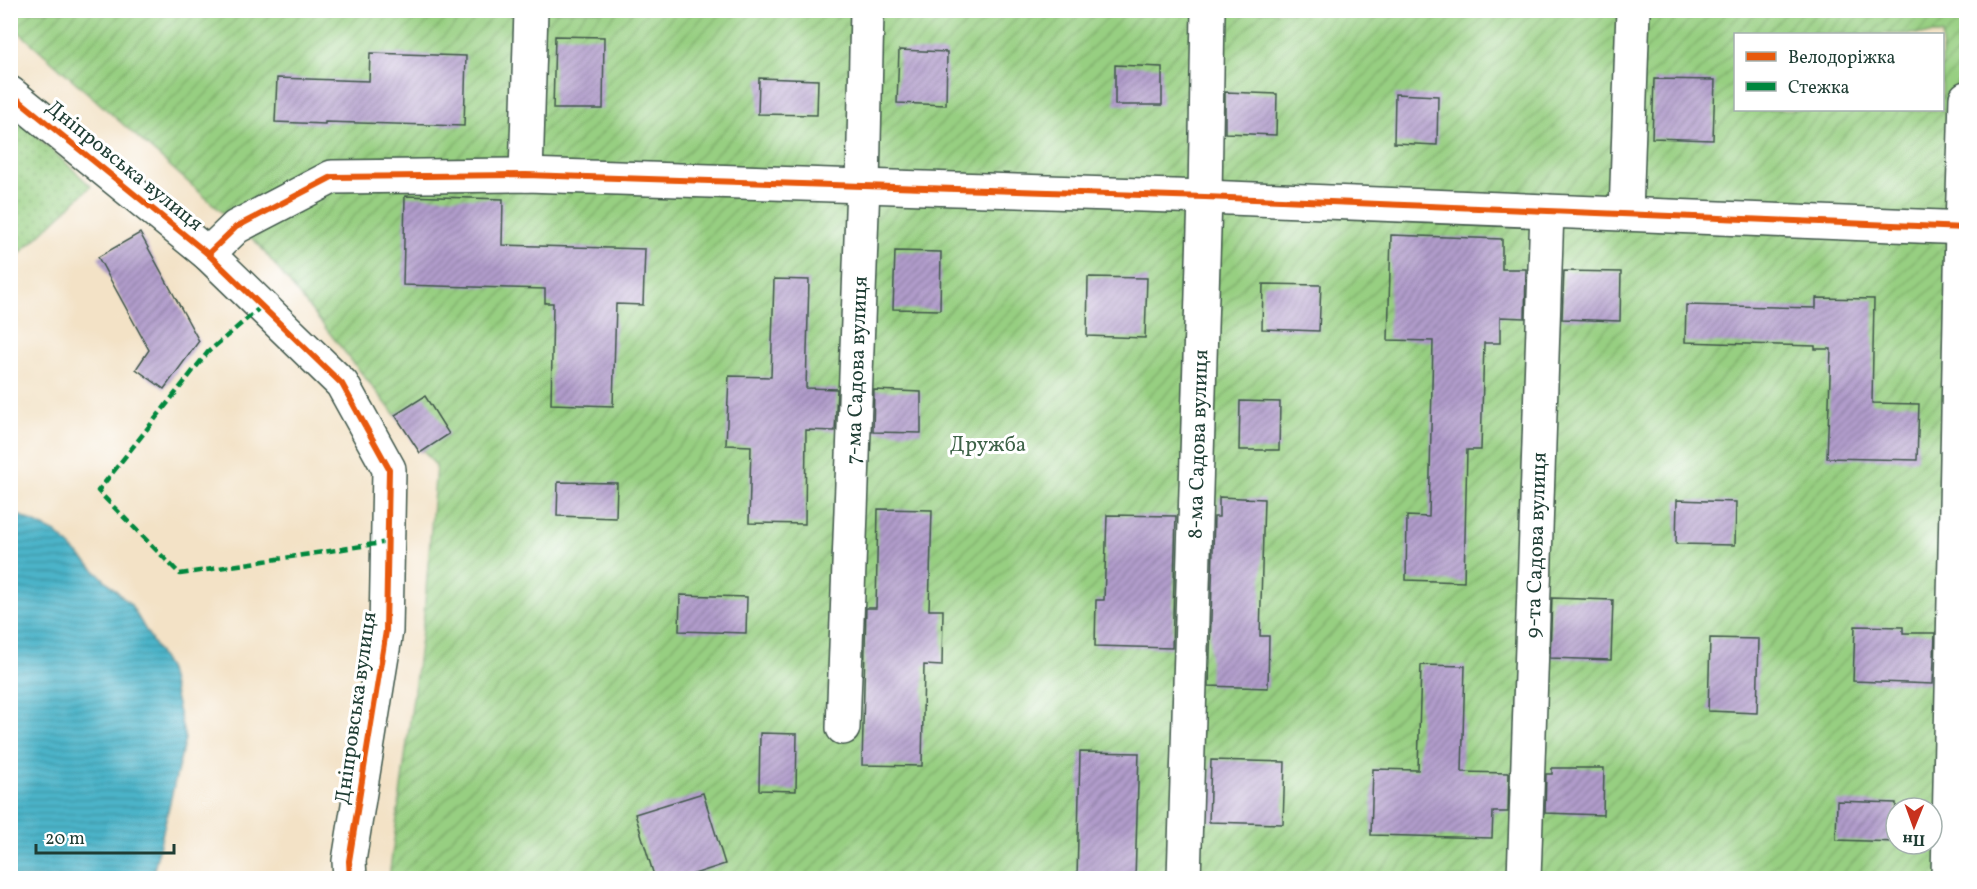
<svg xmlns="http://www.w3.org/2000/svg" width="1977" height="889" font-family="Vollkorn,serif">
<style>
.park{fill:url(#park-dots);stroke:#5b865a;stroke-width:1.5}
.garden{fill:url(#garden-furrows);stroke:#5b865a;stroke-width:1.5;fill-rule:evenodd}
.water{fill:url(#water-rules);stroke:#35787e;stroke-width:1.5}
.building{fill:url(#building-hatch)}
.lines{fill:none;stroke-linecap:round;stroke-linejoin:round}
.minor-casing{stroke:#3f564a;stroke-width:36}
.minor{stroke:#fff;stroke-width:33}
.quiet{stroke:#00873e;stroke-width:4.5;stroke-dasharray:9 4.5;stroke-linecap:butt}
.cycleway-casing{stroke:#fff;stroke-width:10}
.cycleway{stroke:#e8590c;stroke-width:6}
.labels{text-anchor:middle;stroke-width:6;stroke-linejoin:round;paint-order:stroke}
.street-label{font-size:21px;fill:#1f3d34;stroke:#fff}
.park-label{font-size:21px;fill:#3d6247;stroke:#fff}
</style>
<defs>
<pattern id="park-dots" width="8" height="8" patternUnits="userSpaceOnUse" patternTransform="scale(1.5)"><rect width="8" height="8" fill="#97cf81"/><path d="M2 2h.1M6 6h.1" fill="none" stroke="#7ba96a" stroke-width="1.8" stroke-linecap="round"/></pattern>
<pattern id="garden-furrows" width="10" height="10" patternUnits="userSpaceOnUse" patternTransform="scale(1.5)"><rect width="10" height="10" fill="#97cf81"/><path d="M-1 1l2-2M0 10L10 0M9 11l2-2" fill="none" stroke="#7ba96a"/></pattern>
<pattern id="water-rules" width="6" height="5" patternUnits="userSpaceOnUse" patternTransform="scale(1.5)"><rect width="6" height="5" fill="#4bb4c9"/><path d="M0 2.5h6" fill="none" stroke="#3e94a4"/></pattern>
<pattern id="building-hatch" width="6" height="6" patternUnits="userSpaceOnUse" patternTransform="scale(1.5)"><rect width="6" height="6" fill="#b19ccb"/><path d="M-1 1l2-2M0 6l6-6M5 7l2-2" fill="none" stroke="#8f80a6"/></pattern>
</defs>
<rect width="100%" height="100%" fill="#fff"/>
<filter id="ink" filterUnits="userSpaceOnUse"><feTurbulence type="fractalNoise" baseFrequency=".0167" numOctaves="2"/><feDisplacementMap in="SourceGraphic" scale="12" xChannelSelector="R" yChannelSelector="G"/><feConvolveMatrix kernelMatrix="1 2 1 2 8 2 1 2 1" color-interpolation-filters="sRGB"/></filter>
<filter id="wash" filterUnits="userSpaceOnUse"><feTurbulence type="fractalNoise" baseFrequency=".008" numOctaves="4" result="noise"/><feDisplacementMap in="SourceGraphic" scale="24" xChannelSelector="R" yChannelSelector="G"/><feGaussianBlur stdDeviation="1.35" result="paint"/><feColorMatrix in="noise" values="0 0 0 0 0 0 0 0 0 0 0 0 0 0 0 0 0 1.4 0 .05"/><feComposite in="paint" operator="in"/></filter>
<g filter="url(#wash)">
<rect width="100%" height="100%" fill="#f3e2c6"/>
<path class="park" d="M 10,112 L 91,186 L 11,262 L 10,262 Z"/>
<path class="garden" d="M 10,11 L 1966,11 L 1966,878 L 389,878 L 424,615 L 436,466 L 259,245 L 11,25 ZM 1736,34 L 1942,34 L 1942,110 L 1736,110 ZM 1896,808 L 1932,808 L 1932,844 L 1896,844 Z"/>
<path class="water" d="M 10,511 L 56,533 L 131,605 L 169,670 L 185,739 L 152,878 L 11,878 Z"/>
<g id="blocks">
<g class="building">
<path d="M 555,36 L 604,37 L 603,109 L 553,109 Z"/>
<path d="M 899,50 L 947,52 L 946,105 L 897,103 Z"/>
<path d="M 370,53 L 466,56 L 464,126 L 325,122 L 325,124 L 275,122 L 277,78 L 369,81 Z"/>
<path d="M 1115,65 L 1162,67 L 1162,105 L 1115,105 Z"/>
<path d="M 759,78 L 818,80 L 817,115 L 758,114 Z"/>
<path d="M 1654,79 L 1715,80 L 1713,140 L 1652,138 Z"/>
<path d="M 1225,92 L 1277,94 L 1276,135 L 1225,133 Z"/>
<path d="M 1395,94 L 1438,96 L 1437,145 L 1394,143 Z"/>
<path d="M 405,196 L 503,199 L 502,245 L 645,249 L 643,305 L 616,304 L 613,406 L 551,404 L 553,303 L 545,303 L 545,289 L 403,285 Z"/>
<path d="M 140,233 L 199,341 L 164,389 L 136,369 L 149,350 L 98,257 Z"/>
<path d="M 1391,235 L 1502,239 L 1502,269 L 1526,269 L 1525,318 L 1500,317 L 1500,343 L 1484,343 L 1481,450 L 1467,450 L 1464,582 L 1406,580 L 1407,516 L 1429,517 L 1433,341 L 1388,340 Z"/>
<path d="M 895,251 L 941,252 L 940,310 L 893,309 Z"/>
<path d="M 1564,271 L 1621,272 L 1620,321 L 1562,319 Z"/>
<path d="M 1088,277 L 1147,278 L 1145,338 L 1087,336 Z"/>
<path d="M 774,279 L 809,280 L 806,388 L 837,389 L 835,431 L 806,430 L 805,524 L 749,523 L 751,446 L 726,445 L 729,376 L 771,377 Z"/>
<path d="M 1263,284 L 1321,285 L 1319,331 L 1262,329 Z"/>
<path d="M 1816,298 L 1874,299 L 1872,403 L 1919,404 L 1917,460 L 1827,458 L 1831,349 L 1815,349 L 1815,346 L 1685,342 L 1686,305 L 1816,308 Z"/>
<path d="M 874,390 L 921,392 L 921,433 L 873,432 Z"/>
<path d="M 425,396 L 449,434 L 420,453 L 395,415 Z"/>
<path d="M 1240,401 L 1280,402 L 1279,450 L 1239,450 Z"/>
<path d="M 558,482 L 617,483 L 616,518 L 557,516 Z"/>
<path d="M 1219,497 L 1264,499 L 1260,636 L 1269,636 L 1268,688 L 1209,686 L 1214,517 L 1219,517 Z"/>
<path d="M 1677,500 L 1736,502 L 1735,545 L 1676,544 Z"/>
<path d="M 878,509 L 932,510 L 929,610 L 943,610 L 942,666 L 924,665 L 922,766 L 862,765 L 866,608 L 876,608 Z"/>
<path d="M 1107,515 L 1176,516 L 1172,648 L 1095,646 L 1096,600 L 1104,600 Z"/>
<path d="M 680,595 L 747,597 L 746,633 L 679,631 Z"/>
<path d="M 1552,598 L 1613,600 L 1611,660 L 1550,658 Z"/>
<path d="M 1855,626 L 1903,627 L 1903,633 L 1935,633 L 1933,684 L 1853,681 Z"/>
<path d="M 1710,638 L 1759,639 L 1757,713 L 1708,711 Z"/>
<path d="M 1421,665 L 1465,666 L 1462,772 L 1509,773 L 1508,812 L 1493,812 L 1492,838 L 1371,835 L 1373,769 L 1418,770 Z"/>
<path d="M 760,733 L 797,734 L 796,791 L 759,790 Z"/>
<path d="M 1080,752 L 1139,753 L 1135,879 L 1077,879 Z"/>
<path d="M 1211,760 L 1285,762 L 1283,824 L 1209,822 Z"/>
<path d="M 1552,768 L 1604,768 L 1603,815 L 1545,813 L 1546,774 L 1552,774 Z"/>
<path d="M 703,793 L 725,864 L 679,879 L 655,879 L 635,814 Z"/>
<path d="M 1837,801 L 1896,803 L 1896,842 L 1836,840 Z"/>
</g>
</g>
</g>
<g filter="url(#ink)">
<use href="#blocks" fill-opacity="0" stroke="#3f564a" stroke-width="1.5"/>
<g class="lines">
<g class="minor-casing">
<g id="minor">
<path d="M 10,93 L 208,254 L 342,384 L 389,469 L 386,631 L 349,861 L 350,878"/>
<path d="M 526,175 L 531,10"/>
<path d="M 1626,214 L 1633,10"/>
<path d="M 208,254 L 236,227 L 332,177 L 526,175 L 1205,197 L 1966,228"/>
<path id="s1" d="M 843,728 L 863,185 L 867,10"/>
<path id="s2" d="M 1184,878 L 1205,197 L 1208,10"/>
<path id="s3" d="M 1524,878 L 1547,211"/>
<path d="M 1948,878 L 1962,228 L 1966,98"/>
</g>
</g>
<use href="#minor" class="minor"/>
<path class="quiet" d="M 262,306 L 208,352 L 98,491 L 180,574 L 388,542"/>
<g class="cycleway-casing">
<g id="cycleway">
<path d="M 10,93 L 208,254 L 342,384 L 389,469 L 386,631 L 349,861 L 350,878"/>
<path d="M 208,254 L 236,227 L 332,177 L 526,175 L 1205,197 L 1966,228"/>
</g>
</g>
<use href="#cycleway" class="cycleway"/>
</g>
</g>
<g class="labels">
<g class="street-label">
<text transform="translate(125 165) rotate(39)" y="7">Дніпровська вулиця</text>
<text dy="7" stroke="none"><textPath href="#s1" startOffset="358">7-ма Садова вулиця</textPath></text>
<text dy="7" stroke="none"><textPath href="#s2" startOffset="434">8-ма Садова вулиця</textPath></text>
<text dy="7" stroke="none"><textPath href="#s3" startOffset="333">9-та Садова вулиця</textPath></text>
<text transform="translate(355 708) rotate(-82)" y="7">Дніпровська вулиця</text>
</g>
<g class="park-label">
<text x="988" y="451">Дружба</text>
</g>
</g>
<rect width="1977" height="889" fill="none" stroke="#fff" stroke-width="36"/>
<rect x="1734" y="33" width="210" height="78" fill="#ffffff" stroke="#a5b1ae" stroke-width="1.5"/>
<rect x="1746" y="52" width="30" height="9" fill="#e8590c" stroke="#a5b1ae" stroke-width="1.5"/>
<text x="1788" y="63" font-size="18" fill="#1f3d34">Велодоріжка</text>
<rect x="1746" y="82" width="30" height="9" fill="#00873e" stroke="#a5b1ae" stroke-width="1.5"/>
<text x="1788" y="93" font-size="18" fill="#1f3d34">Стежка</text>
<g transform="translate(1914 826) rotate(181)"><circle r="28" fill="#ffffff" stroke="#a5b1ae" stroke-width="1.5"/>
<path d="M0-4.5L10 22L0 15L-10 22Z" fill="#c8321e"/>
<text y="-9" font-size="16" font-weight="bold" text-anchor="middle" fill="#1f3d34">Пн</text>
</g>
<path d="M36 844v9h138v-9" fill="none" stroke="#1f3d34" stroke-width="3"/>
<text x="45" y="844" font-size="18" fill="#1f3d34" stroke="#ffffff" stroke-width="4.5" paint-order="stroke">20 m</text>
</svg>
